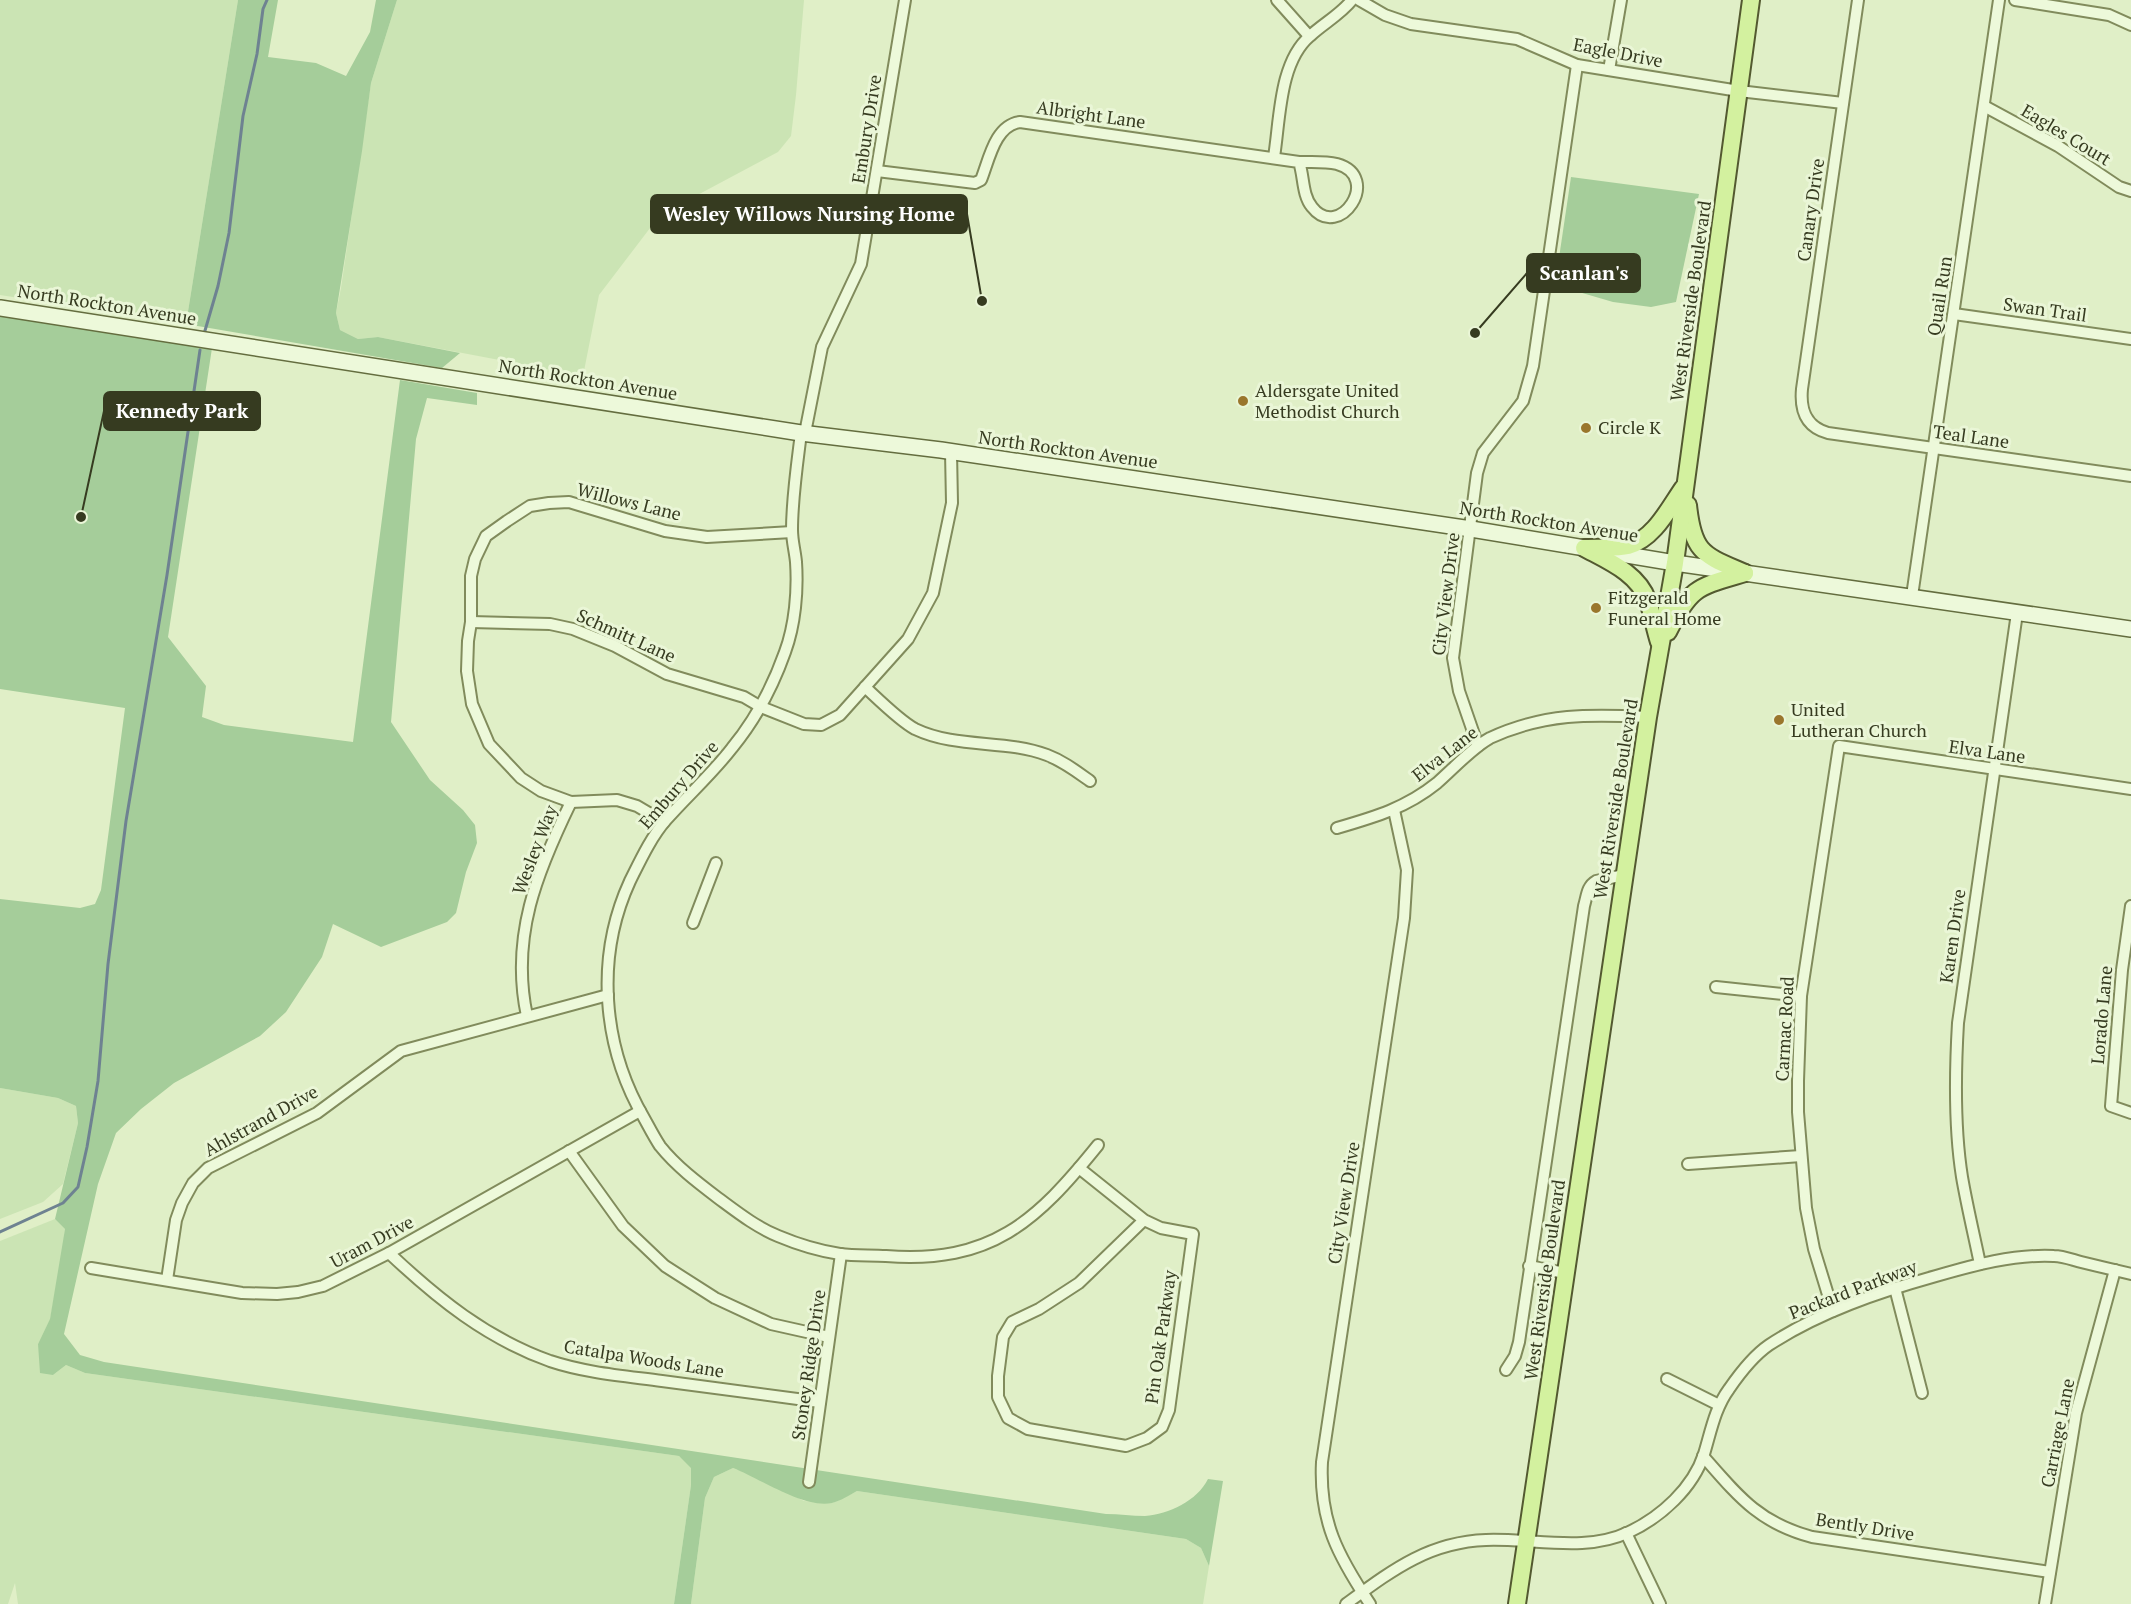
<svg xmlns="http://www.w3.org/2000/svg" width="2131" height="1604" font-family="'PT Serif',serif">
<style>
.farmland{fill:#cbe4b4}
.green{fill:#a5cd9a}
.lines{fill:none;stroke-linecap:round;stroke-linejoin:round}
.stream{stroke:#6e8291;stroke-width:3}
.street-casing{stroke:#818b5c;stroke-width:14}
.secondary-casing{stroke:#646d3f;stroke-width:18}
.primary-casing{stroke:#535930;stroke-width:20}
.street{stroke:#edf9da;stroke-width:10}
.secondary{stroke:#edf9da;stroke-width:15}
.primary{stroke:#d3f19f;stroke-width:16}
.poi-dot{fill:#9a762c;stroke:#eaf6d7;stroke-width:2}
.labels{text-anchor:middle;stroke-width:6;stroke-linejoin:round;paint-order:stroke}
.street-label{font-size:18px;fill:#363b20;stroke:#eaf6d7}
.poi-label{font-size:18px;fill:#363b20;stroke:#eaf6d7;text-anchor:start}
.leader{fill:none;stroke:#363b20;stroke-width:2}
.callout-dot{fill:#363b20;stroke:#eaf6d7;stroke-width:2}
.callout{fill:#363b20;stroke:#363b20;stroke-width:2}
.callout-label{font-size:20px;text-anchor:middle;font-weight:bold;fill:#fff}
</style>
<rect width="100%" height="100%" fill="#e0efc7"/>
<g class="farmland">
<path d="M 0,0 L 238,0 L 186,324 L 0,295 Z"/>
<path d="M 397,0 L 804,0 L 796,95 L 791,136 L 778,152 L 660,215 L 599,295 L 583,376 L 378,337 L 358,339 L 340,330 L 336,313 L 341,288 L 371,83 Z"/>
<path d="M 0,1088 L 58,1098 L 76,1106 L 78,1123 L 63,1184 L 43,1202 L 0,1219 Z"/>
<path d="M 55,1219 L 65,1229 L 63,1249 L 50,1320 L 38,1344 L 53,1375 L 66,1365 L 85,1373 L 679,1456 L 692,1468 L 691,1485 L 674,1604 L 18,1604 L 15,1583 L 8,1604 L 0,1604 L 0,1241 Z"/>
<path d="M 733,1468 L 755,1476 L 804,1501 L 832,1503 L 857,1491 L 1186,1539 L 1201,1548 L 1209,1566 L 1203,1604 L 691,1604 L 705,1498 L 714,1477 Z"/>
</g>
<g class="green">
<path d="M 238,0 L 278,0 L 268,57 L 316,63 L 346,76 L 370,32 L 376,0 L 397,0 L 371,83 L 362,151 L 336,313 L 340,330 L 358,339 L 378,337 L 460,353 L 442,368 L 186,324 Z"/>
<path d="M 1571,177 L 1699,194 L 1676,302 L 1651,307 L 1613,302 L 1555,285 Z"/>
<path d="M 0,314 L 212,348 L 168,637 L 206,686 L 202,717 L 224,725 L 353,742 L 400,380 L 477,393 L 477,405 L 427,398 L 416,439 L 391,722 L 430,780 L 463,810 L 475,825 L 477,843 L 466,872 L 456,913 L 447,922 L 381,947 L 333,924 L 322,957 L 286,1012 L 260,1036 L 174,1083 L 141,1109 L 116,1133 L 98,1184 L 64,1334 L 80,1355 L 104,1362 L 1106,1514 C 1119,1514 1132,1516 1145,1516 C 1169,1514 1197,1501 1208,1479 L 1223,1481 L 1209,1566 L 1201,1548 L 1186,1539 L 857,1491 C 850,1495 840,1501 832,1503 C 804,1509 759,1478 733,1468 L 714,1477 L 705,1498 L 691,1604 L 674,1604 L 691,1485 L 691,1468 L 679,1456 L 85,1373 L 66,1365 L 53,1375 L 40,1373 L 38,1344 L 50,1319 L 65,1229 L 55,1219 L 78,1123 L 76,1106 L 58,1098 L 0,1088 L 0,899 L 80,908 L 95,904 L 101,890 L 125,708 L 0,689 Z"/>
</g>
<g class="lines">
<g class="stream">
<path d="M 204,334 L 218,286 L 229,233 L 243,116 L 257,54 L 263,9 L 267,0"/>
<path d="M 0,1232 L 63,1203 L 78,1187 L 87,1147 L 98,1081 L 108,964 L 126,821 L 167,575 L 200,350"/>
</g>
<g class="street-casing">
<g id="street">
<path d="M 1277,0 L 1309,36"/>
<path d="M 1359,0 L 1385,15 L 1411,24 L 1517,39 L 1577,65 L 1739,91 L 1843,103"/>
<path d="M 1858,0 L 1802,389 C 1800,410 1806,427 1828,433 L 2131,476"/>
<path d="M 2015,0 L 2109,15 L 2131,25"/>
<path d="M 1609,70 L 1621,0"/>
<path d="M 1984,106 L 2058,146 L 2119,187 L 2131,191"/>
<path d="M 1274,157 C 1280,120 1279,62 1310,36 C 1324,23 1340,15 1352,0"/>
<path d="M 877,171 L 975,183 L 981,180 C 989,160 995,125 1020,122 L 1299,162 C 1312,162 1325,161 1337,164 C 1383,177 1339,242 1312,207 C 1302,195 1304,176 1299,162"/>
<path d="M 1954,314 L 2131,339"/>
<path d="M 801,433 C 797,465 792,498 792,530 C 792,541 795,551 796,562 C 798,591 795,625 785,652 C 773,686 755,720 732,748 C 712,774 688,795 666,820 C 651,837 640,861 630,881 C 595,957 602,1046 644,1118 C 649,1127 654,1137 660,1146 C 676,1166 697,1182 718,1198 C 737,1212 756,1227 778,1236 C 797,1244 820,1251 840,1254 C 855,1256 871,1255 886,1256 C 991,1264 1036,1222 1098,1145"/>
<path d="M 805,433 L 822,347 L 861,264 L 905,0"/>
<path d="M 1912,596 L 1999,0"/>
<path d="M 471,622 L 550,624 L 573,629 L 615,646 L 667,674 L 744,697 L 761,707 L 804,724 L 821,725 L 840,715 L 908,639 L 933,593 L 952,503 L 951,452"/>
<path d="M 865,687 C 878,699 900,721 915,729 C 957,749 1005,739 1047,755 C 1063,761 1076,771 1090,781"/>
<path d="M 1478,746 L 1459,691 L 1453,658 L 1477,473 L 1483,453 L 1523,401 L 1533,366 L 1577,65"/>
<path d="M 664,822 L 637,806 L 617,800 L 571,802 L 541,791 L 521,778 L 489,744 L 472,704 L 467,671 L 468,641 L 471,622 L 471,576 L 475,559 L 486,536 L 507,521 L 530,506 L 549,503 L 569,502 L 665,531 L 707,537 L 792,532"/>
<path d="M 1337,828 C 1375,817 1406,808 1437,783 C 1452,770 1473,747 1490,738 C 1544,713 1590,714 1648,717"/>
<path d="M 2131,906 L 2122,970 L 2111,1106 L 2131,1113"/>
<path d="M 693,923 L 716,863"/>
<path d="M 1716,987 L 1801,996"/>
<path d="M 527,1016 C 510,937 537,872 571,802"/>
<path d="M 569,1151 L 623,1226 L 665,1266 L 715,1298 L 771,1324 L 829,1337"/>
<path d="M 1688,1164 L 1801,1156"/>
<path d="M 1079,1168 L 1144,1220 L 1161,1228 L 1193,1234 L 1169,1410 L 1162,1427 L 1147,1438 L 1126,1446 L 1028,1429 L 1008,1418 L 998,1397 L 998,1376 L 1003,1337 L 1012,1322 L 1039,1309 L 1079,1283 L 1144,1220"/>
<path d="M 389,1253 C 438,1299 486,1338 550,1361 C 586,1373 625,1376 662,1381 C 715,1388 768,1395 820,1402"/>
<path d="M 1980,1264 C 1974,1235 1967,1206 1962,1177 C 1954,1127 1955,1074 1958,1023 L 2017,613"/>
<path d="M 1529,1266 L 1565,1273"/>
<path d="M 91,1268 L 242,1293 L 277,1294 L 298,1292 L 323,1286 L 389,1253 L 640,1111"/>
<path d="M 167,1280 L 176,1220 L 182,1203 L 193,1183 L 208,1168 L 317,1113 L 401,1051 L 608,995"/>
<path d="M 1895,1288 L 1922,1393"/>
<path d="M 1833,1311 L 1814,1249 L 1806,1208 L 1798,1112 L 1798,1081 L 1801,996 L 1839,746 L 2131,789"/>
<path d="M 1506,1370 L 1515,1356 L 1519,1342 L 1584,906 C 1587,896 1587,886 1596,881 L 1624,875"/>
<path d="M 1667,1379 L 1719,1405"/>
<path d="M 1703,1456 C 1738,1496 1759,1523 1812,1537 L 2050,1572"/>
<path d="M 809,1482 L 841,1254"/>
<path d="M 1626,1533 L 1660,1604"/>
<path d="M 1346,1604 C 1391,1571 1428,1542 1486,1540 C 1533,1538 1585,1553 1629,1532 C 1661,1517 1693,1488 1704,1454 C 1711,1431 1715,1408 1729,1389 C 1740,1373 1753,1356 1769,1345 C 1819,1312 1879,1292 1936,1276 C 1974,1265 2014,1254 2054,1256 C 2063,1256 2073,1260 2081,1262 C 2098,1266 2114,1270 2131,1274"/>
<path d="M 1370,1604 C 1338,1556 1319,1521 1322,1462 L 1404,918 L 1407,870 L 1394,810"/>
<path d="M 2045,1604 L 2076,1413 L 2115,1270"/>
</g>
</g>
<g class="secondary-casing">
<path id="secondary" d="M 0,308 L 801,433 L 941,450 L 1471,529 L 1675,563 L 2131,629"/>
</g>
<g class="primary-casing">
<g id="primary">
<path d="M 1688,505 C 1693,554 1704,555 1745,573"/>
<path d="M 1584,548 C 1608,561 1638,573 1648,601 C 1652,614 1655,629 1659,642"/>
<path d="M 1586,548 C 1599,547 1615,549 1628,546 C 1654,539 1669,508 1683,488"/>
<path d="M 1668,632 C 1691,586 1698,587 1745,573"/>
<path d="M 1517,1604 L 1648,717 L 1675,563 L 1751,0"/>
</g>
</g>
<use href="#street" class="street"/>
<use href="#secondary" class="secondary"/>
<use href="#primary" class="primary"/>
</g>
<g class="poi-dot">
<circle cx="1243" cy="401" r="6"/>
<circle cx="1586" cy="428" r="6"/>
<circle cx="1596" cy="608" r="6"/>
<circle cx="1779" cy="720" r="6"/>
</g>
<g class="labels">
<g class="street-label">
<text transform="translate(1618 53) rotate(11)" y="6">Eagle Drive</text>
<text transform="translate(1091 115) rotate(8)" y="6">Albright Lane</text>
<text transform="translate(867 129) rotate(-81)" y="6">Embury Drive</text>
<text transform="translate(2066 135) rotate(31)" y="6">Eagles Court</text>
<text transform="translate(1811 210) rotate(-82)" y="6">Canary Drive</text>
<text transform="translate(1940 296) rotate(-81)" y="6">Quail Run</text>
<text transform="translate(1691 301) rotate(-82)" y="6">West Riverside Boulevard</text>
<text transform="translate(107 305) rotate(9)" y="6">North Rockton Avenue</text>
<text transform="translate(2045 310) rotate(8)" y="6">Swan Trail</text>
<text transform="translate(588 380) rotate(9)" y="6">North Rockton Avenue</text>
<text transform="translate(1971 437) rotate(8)" y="6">Teal Lane</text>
<text transform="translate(1068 450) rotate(8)" y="6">North Rockton Avenue</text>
<text transform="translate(629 502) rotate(14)" y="6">Willows Lane</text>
<text transform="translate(1549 522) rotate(9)" y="6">North Rockton Avenue</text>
<text transform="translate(1446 594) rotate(-83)" y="6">City View Drive</text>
<text transform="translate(626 636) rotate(24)" y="6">Schmitt Lane</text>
<text transform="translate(1987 752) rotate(8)" y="6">Elva Lane</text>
<text transform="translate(1445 754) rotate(-38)" y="6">Elva Lane</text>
<text transform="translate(679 785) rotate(-49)" y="6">Embury Drive</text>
<text transform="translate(1616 799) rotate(-81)" y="6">West Riverside Boulevard</text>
<text transform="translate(535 850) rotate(-69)" y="6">Wesley Way</text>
<text transform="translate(1953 936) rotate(-82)" y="6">Karen Drive</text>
<text transform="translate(2102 1015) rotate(-85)" y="6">Lorado Lane</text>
<text transform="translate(1785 1029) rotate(-87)" y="6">Carmac Road</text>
<text transform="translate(261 1121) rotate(-29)" y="6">Ahlstrand Drive</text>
<text transform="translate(1344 1203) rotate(-81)" y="6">City View Drive</text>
<text transform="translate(372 1242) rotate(-28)" y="6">Uram Drive</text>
<text transform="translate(1545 1280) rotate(-82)" y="6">West Riverside Boulevard</text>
<text transform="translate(1853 1290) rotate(-21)" y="6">Packard Parkway</text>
<text transform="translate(1161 1337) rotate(-82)" y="6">Pin Oak Parkway</text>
<text transform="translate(644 1359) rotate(9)" y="6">Catalpa Woods Lane</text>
<text transform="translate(809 1365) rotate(-82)" y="6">Stoney Ridge Drive</text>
<text transform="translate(2058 1433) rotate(-79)" y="6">Carriage Lane</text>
<text transform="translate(1865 1527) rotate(9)" y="6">Bently Drive</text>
</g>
<g class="poi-label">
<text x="1255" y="397">Aldersgate United<tspan x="1255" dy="21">Methodist Church</tspan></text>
<text x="1598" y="434">Circle K</text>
<text x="1608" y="604">Fitzgerald<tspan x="1608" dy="21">Funeral Home</tspan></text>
<text x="1791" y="716">United<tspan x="1791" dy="21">Lutheran Church</tspan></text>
</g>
</g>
<path class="leader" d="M982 301L967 214M1475 333L1527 273M81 517L104 411"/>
<g class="callout-dot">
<circle cx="982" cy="301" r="6"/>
<circle cx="1475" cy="333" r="6"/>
<circle cx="81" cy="517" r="6"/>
</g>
<g class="callout">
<rect x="651" y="195" width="316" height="38" rx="6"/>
<rect x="1527" y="254" width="113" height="38" rx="6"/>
<rect x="104" y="392" width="156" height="38" rx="6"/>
</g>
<g class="callout-label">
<text x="809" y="221">Wesley Willows Nursing Home</text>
<text x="1584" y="280">Scanlan's</text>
<text x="182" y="418">Kennedy Park</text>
</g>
</svg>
